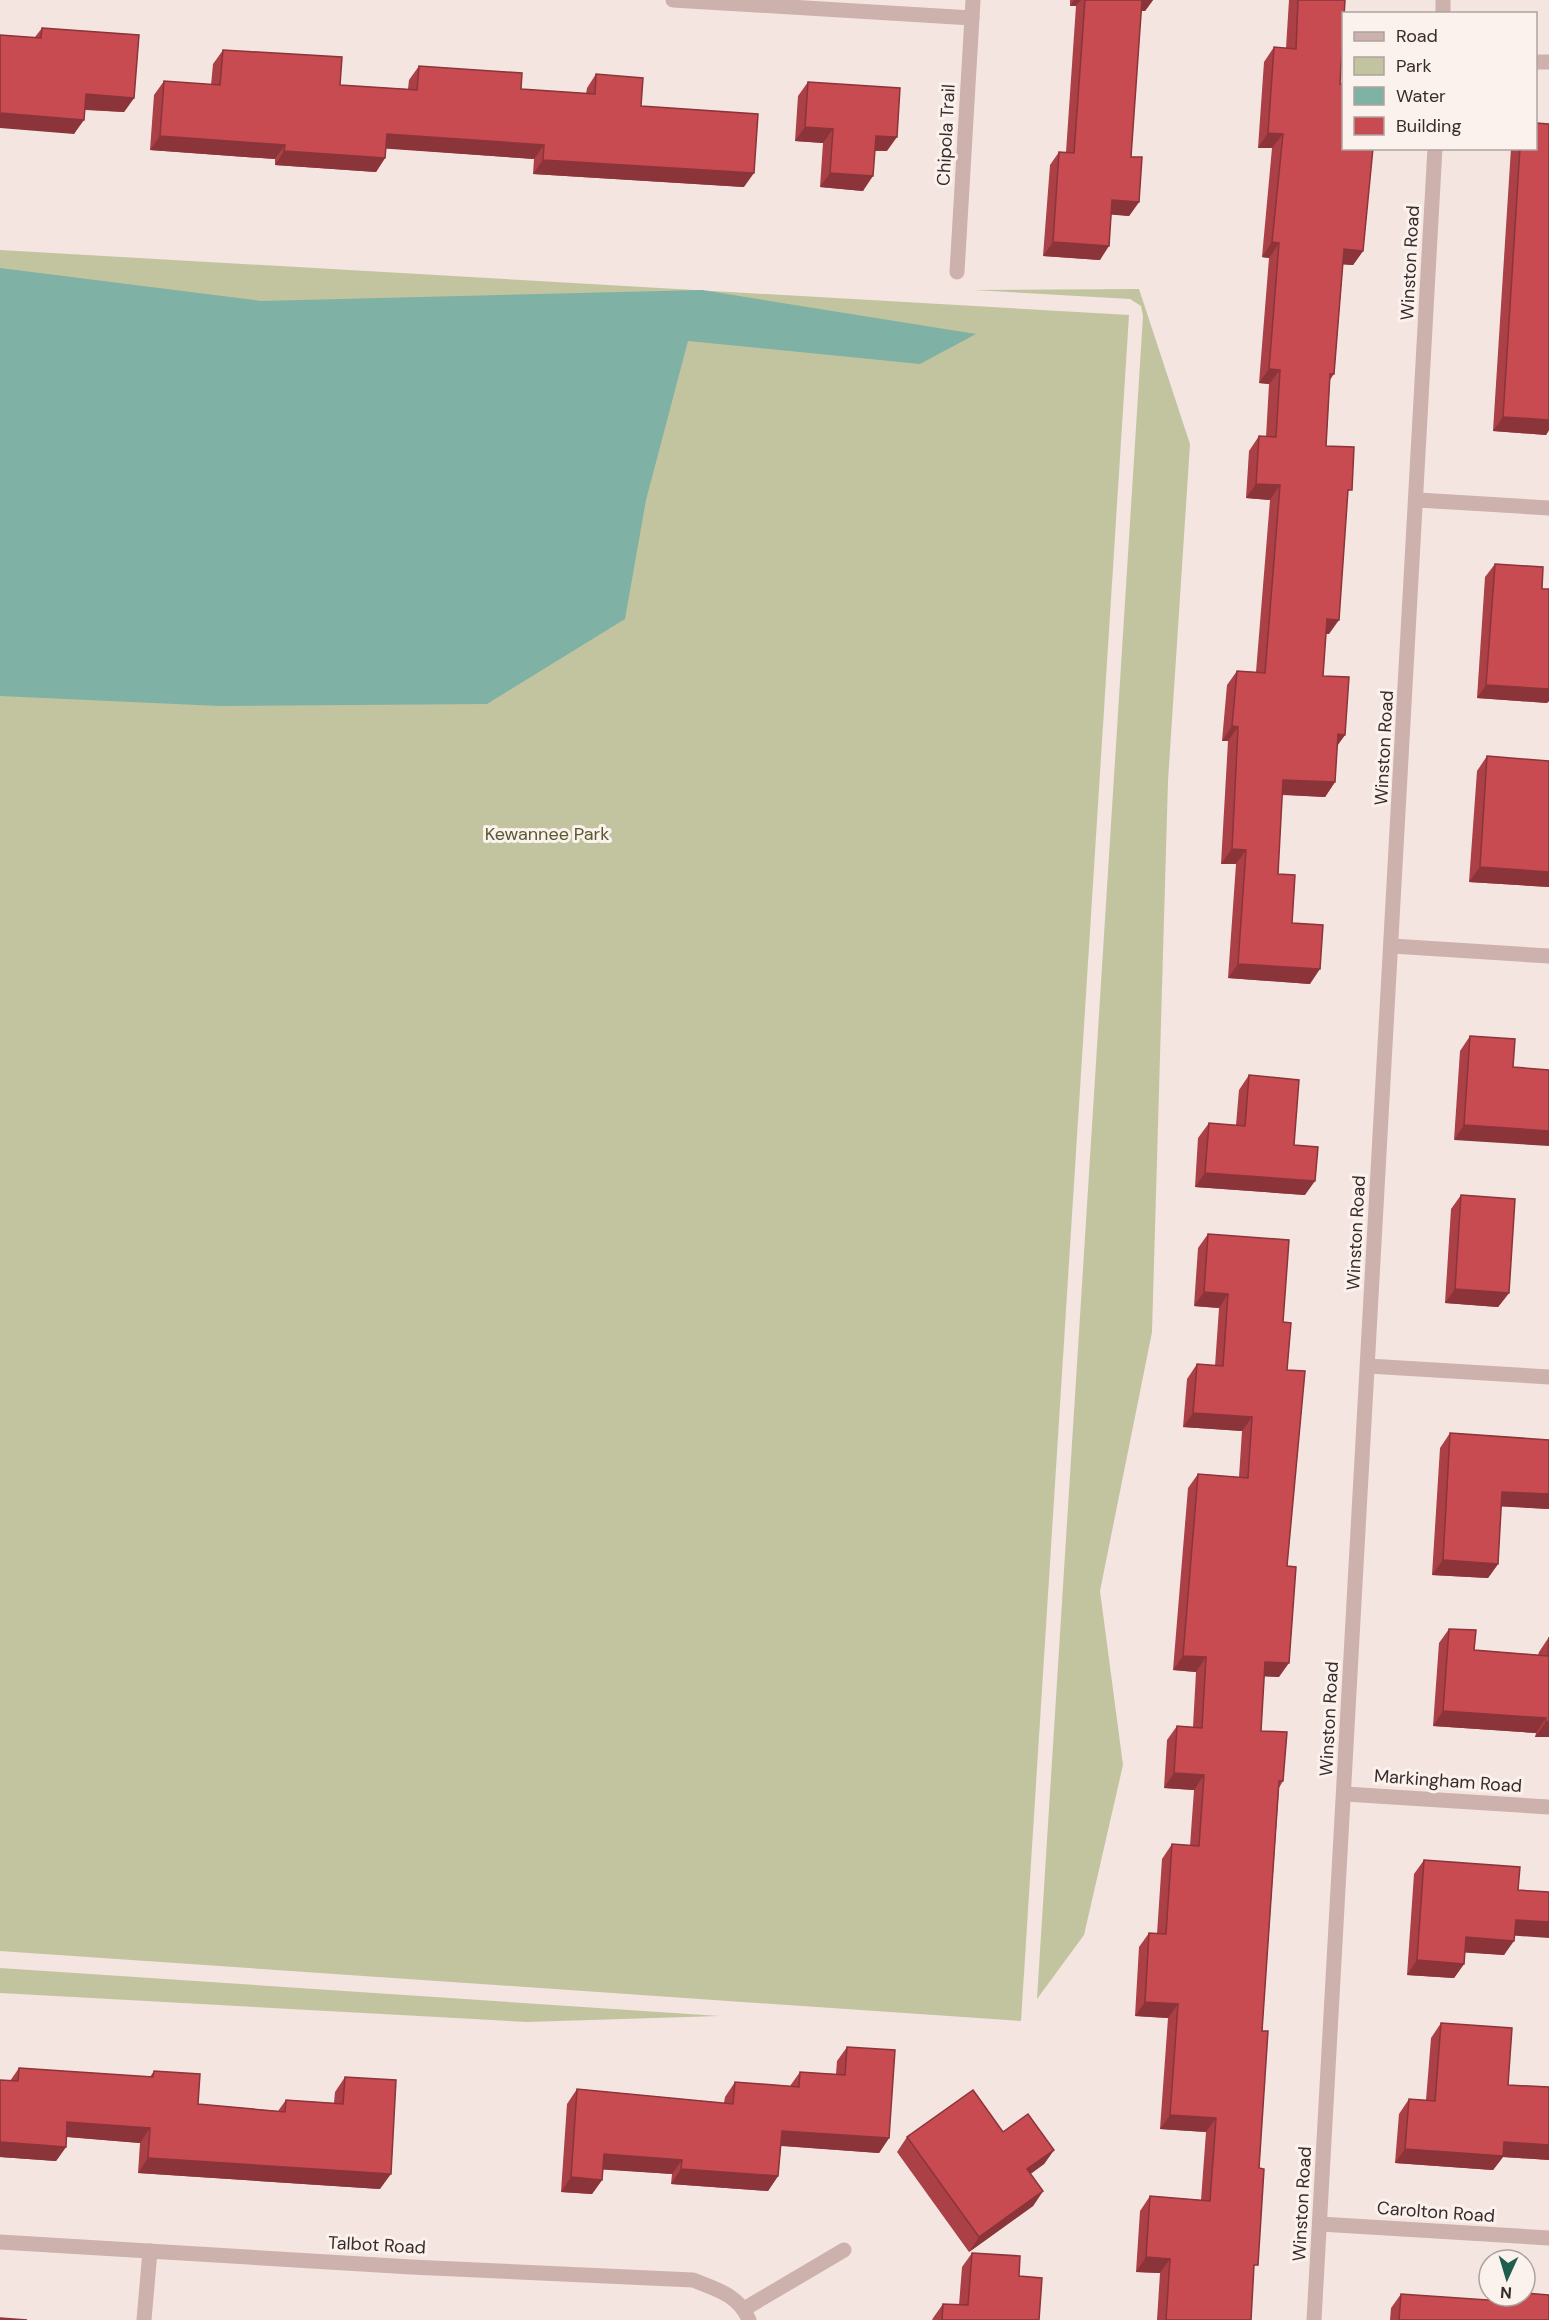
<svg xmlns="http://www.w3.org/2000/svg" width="1549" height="2320" font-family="'DM Sans',sans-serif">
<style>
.green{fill:#c2c4a0}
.water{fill:#7fb1a5}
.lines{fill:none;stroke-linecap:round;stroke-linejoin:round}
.street{stroke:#cdb1ac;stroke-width:15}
.wall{fill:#ab4046}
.shaded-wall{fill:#8b3439}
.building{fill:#c74b51;stroke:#8b3439;stroke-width:1.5}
.labels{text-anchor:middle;stroke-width:6;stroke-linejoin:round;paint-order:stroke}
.street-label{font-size:18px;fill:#3a2b2b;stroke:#fbf1ed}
.park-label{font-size:18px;fill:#56592e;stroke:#fbf1ed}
</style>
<rect width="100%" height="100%" fill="#f4e5e0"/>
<g class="green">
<path d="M 0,250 L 1129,315 L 1021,2021 L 0,1951 Z"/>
<path d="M 1139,289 L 1190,444 L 1168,781 L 1152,1332 L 1100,1591 L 1123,1765 L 1084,1935 L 1037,1999 L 1143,316 L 1141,306 L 1130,299 L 973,290 Z"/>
<path d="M 0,1968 L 719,2016 L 526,2022 L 0,1993 Z"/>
</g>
<path class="water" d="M 0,268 L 261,301 L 702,290 L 976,334 L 920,364 L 688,341 L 646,500 L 625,619 L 487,704 L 219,706 L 0,696 Z"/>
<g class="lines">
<g class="street">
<path d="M 673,0 L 972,18"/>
<path d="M 1443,14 L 1443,0"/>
<path d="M 1536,62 L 1549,62"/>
<path d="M 957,272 L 973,0"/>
<path d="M 1418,500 L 1549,508"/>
<path d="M 1392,946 L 1549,956"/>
<path d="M 1368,1366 L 1549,1377"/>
<path d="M 1345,1794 L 1549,1807"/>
<path d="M 1320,2224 L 1549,2238"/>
<path d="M 0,2242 L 411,2267 L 693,2280 C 716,2289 739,2295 749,2320"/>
<path d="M 744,2309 L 844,2250"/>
<path d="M 144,2320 L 150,2251"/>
<path d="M 1314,2320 L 1435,148"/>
</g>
</g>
<g class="wall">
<path d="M 1070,0 L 1153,0 L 1145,11 L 1141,11 L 1131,157 L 1139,202 L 1129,216 L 1111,214 L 1100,260 L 1043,256 L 1050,165 L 1059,152 L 1066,152 L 1076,6 L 1070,6 Z"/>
<path d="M 1289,0 L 1345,0 L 1340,84 L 1363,251 L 1353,265 L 1343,264 L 1334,374 L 1330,380 L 1326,446 L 1348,496 L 1329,634 L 1326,634 L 1323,676 L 1345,735 L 1337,745 L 1335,782 L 1325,797 L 1282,795 L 1278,874 L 1310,984 L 1228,978 L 1236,864 L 1221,864 L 1228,741 L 1222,741 L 1227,685 L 1237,671 L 1256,672 L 1270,500 L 1246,498 L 1249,451 L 1259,436 L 1266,437 L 1269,384 L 1259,383 L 1269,258 L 1262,257 L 1272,148 L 1258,148 L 1264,62 L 1274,47 L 1286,48 Z"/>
<path d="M 42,28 L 134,98 L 124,112 L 85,110 L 74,134 L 35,37 Z"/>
<path d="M 223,50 L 340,85 L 408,89 L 409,80 L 419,66 L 521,89 L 586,94 L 587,88 L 596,74 L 641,106 L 744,187 L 533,174 L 534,159 L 386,148 L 385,158 L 376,172 L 275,165 L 275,159 L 150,150 L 154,95 L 164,81 L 211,85 L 213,64 Z"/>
<path d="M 808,82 L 887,151 L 875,151 L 863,191 L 820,187 L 823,143 L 795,141 L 798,96 Z"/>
<path d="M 1549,124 L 1549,430 L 1546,435 L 1493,431 L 1511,148 L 1536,148 Z"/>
<path d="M 1495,564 L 1542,589 L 1549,689 L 1549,701 L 1547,703 L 1477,698 L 1485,577 Z"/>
<path d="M 1487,756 L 1549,887 L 1469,882 L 1477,771 Z"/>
<path d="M 1470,1036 L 1513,1067 L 1454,1140 L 1460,1051 Z"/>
<path d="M 1249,1075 L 1294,1145 L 1305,1195 L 1195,1187 L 1198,1138 L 1209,1123 L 1236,1125 L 1239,1090 Z"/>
<path d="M 1461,1195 L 1509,1293 L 1498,1307 L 1445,1303 L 1451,1209 Z"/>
<path d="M 1208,1234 L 1283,1322 L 1287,1370 L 1287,1566 L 1279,1677 L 1264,1676 L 1261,1731 L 1283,1781 L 1279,1788 L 1262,2031 L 1259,2168 L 1251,2320 L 1157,2320 L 1160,2273 L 1136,2272 L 1140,2211 L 1150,2196 L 1201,2200 L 1206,2132 L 1160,2129 L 1168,2018 L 1135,2016 L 1139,1947 L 1149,1933 L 1157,1934 L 1162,1859 L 1172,1844 L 1190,1846 L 1194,1790 L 1164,1788 L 1167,1740 L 1177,1726 L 1193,1727 L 1196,1672 L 1173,1670 L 1188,1488 L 1198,1474 L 1239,1477 L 1242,1431 L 1183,1427 L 1187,1379 L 1197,1364 L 1215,1366 L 1219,1308 L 1194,1306 L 1198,1248 Z"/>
<path d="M 1450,1433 L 1549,1440 L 1549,1509 L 1501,1506 L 1498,1564 L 1488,1578 L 1432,1575 L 1440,1448 Z"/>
<path d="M 1449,1629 L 1474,1650 L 1538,1655 L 1539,1652 L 1549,1637 L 1549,1737 L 1535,1737 L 1536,1733 L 1433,1726 L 1439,1643 Z"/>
<path d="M 1424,1860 L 1515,1935 L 1504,1955 L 1465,1952 L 1464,1964 L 1454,1978 L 1407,1975 L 1414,1874 Z"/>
<path d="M 1441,2023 L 1508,2085 L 1549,2087 L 1549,2160 L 1503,2157 L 1493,2170 L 1395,2163 L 1399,2114 L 1409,2099 L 1426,2100 L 1431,2038 Z"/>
<path d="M 847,2047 L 889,2138 L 879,2153 L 781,2146 L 778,2176 L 768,2191 L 671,2184 L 672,2174 L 603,2169 L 602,2180 L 592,2194 L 561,2192 L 567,2104 L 577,2089 L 724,2103 L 725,2097 L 735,2082 L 790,2086 L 800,2072 L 836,2074 L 837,2061 Z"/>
<path d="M 19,2068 L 150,2077 L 154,2071 L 198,2104 L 278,2111 L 286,2100 L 334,2103 L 335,2092 L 345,2077 L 380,2189 L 138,2173 L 140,2143 L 66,2137 L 66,2147 L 56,2161 L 0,2157 L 0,2080 L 10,2081 Z"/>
<path d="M 1003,2132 L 1054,2150 L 1044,2164 L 1030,2174 L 1043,2191 L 1033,2206 L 969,2252 L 897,2152 L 907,2137 Z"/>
<path d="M 972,2253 L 1019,2276 L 1039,2320 L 932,2320 L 933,2318 L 943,2304 L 959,2305 L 962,2267 Z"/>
<path d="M 1401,2294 L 1512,2302 L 1516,2296 L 1525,2296 L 1549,2320 L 1390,2320 L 1391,2308 Z"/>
</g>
<g class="shaded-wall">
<path d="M 1074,0 L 1081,0 L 1076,6 L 1070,6 Z"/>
<path d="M 1139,0 L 1153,0 L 1145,11 L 1132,10 Z"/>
<path d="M 86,94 L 134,98 L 124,112 L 76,109 Z"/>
<path d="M 0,113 L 84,120 L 74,134 L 0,128 Z"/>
<path d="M 805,127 L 833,129 L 823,143 L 795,141 Z"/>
<path d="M 1268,133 L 1283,134 L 1272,148 L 1258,148 Z"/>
<path d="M 387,134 L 544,145 L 534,159 L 377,148 Z"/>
<path d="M 160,136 L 285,145 L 275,159 L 150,150 Z"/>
<path d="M 876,136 L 897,137 L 887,151 L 866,150 Z"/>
<path d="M 284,151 L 385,158 L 376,172 L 275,165 Z"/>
<path d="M 543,160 L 754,173 L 744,187 L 533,174 Z"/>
<path d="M 830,173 L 873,176 L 863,191 L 820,187 Z"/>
<path d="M 1112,200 L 1139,202 L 1129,216 L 1103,214 Z"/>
<path d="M 1053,242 L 1109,246 L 1100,260 L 1043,256 Z"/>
<path d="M 1272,242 L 1279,243 L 1269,258 L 1262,257 Z"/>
<path d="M 1344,249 L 1363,251 L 1353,265 L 1334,264 Z"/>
<path d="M 1269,369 L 1280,370 L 1269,384 L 1259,383 Z"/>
<path d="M 1503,417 L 1549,420 L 1549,430 L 1546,435 L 1493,431 Z"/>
<path d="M 1256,484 L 1280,485 L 1270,500 L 1246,498 Z"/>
<path d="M 1327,619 L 1339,620 L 1329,634 L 1316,633 Z"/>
<path d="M 1486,685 L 1549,689 L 1549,701 L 1547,703 L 1477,698 Z"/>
<path d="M 1232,726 L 1238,727 L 1228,741 L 1222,741 Z"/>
<path d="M 1338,734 L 1345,735 L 1335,749 Z"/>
<path d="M 1283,780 L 1335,782 L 1325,797 L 1273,794 Z"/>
<path d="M 1232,849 L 1246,850 L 1236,864 L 1221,864 Z"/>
<path d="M 1480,867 L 1549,872 L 1549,887 L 1469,882 Z"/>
<path d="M 1238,964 L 1320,969 L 1310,984 L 1228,978 Z"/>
<path d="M 1464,1125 L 1549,1131 L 1549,1146 L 1454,1140 Z"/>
<path d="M 1205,1173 L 1315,1181 L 1305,1195 L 1195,1187 Z"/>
<path d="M 1455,1289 L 1509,1293 L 1498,1307 L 1445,1303 Z"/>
<path d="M 1204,1292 L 1228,1294 L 1219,1308 L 1194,1306 Z"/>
<path d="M 1193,1413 L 1252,1417 L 1242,1431 L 1183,1427 Z"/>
<path d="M 1502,1492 L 1549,1494 L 1549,1509 L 1492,1506 Z"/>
<path d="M 1443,1560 L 1498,1564 L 1488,1578 L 1432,1575 Z"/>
<path d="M 1183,1656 L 1206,1657 L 1196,1672 L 1173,1670 Z"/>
<path d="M 1265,1662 L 1289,1663 L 1279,1677 L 1256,1676 Z"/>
<path d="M 1443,1711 L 1546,1718 L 1536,1733 L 1433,1726 Z"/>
<path d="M 1546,1722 L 1549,1722 L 1549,1737 L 1535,1737 Z"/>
<path d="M 1174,1773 L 1204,1775 L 1194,1790 L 1164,1788 Z"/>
<path d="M 1516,1920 L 1549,1922 L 1549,1938 L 1506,1935 Z"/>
<path d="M 1466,1937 L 1514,1941 L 1504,1955 L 1456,1952 Z"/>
<path d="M 1417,1960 L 1464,1964 L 1454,1978 L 1407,1975 Z"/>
<path d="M 1145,2002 L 1178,2004 L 1168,2018 L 1135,2016 Z"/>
<path d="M 1170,2115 L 1216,2118 L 1206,2132 L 1160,2129 Z"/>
<path d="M 67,2122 L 150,2128 L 140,2143 L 57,2136 Z"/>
<path d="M 782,2131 L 889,2138 L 879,2153 L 772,2145 Z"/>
<path d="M 0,2142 L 66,2147 L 56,2161 L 0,2157 Z"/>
<path d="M 1504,2142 L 1549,2145 L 1549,2160 L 1503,2157 L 1493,2170 L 1395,2163 L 1405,2149 Z"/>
<path d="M 1054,2150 L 1044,2164 L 1017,2184 L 1027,2169 Z"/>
<path d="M 604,2154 L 682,2160 L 672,2174 L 594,2169 Z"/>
<path d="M 148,2158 L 391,2174 L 380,2189 L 138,2173 Z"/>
<path d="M 681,2169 L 778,2176 L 768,2191 L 671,2184 Z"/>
<path d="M 571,2177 L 602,2180 L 592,2194 L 561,2192 Z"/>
<path d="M 1043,2191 L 1033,2206 L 969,2252 L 979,2237 Z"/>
<path d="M 1146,2257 L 1170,2259 L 1160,2273 L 1136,2272 Z"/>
</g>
<g class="building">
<path d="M 1085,0 L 1142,0 L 1131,157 L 1142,157 L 1139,202 L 1112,200 L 1109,246 L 1053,242 L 1059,152 L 1074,153 Z"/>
<path d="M 1298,0 L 1345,0 L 1340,84 L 1344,84 L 1344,148 L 1373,148 L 1363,251 L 1344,249 L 1334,374 L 1330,374 L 1326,446 L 1354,447 L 1352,490 L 1348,490 L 1339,620 L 1327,619 L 1323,676 L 1349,677 L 1345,735 L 1338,734 L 1335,782 L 1283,780 L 1278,874 L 1295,875 L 1292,923 L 1323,925 L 1320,969 L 1238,964 L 1246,850 L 1232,849 L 1238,727 L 1232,726 L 1237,671 L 1265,673 L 1280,485 L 1256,484 L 1259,436 L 1276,437 L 1280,370 L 1269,369 L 1279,243 L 1272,242 L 1283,134 L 1268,133 L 1274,47 L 1296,49 Z"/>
<path d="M 42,28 L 139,35 L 134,98 L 86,94 L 84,120 L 0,113 L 0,35 L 41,38 Z"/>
<path d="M 223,50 L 342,57 L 340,85 L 417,90 L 419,66 L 522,73 L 521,89 L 595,94 L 596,74 L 643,78 L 641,106 L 758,114 L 754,173 L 543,160 L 544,145 L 387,134 L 385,158 L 284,151 L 285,145 L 160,136 L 164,81 L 220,85 Z"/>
<path d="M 808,82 L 900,88 L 897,137 L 876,136 L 873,176 L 830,173 L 833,129 L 805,127 Z"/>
<path d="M 1536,123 L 1549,124 L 1549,420 L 1503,417 L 1520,148 L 1536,148 Z"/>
<path d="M 1495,564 L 1543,567 L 1542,589 L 1549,589 L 1549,689 L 1486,685 Z"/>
<path d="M 1487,756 L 1549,761 L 1549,872 L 1480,867 Z"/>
<path d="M 1470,1036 L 1515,1039 L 1513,1067 L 1549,1070 L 1549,1131 L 1464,1125 Z"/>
<path d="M 1249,1075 L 1299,1080 L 1294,1145 L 1318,1147 L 1315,1181 L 1205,1173 L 1209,1123 L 1245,1126 Z"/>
<path d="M 1461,1195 L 1515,1199 L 1509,1293 L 1455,1289 Z"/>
<path d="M 1208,1234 L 1289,1240 L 1283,1322 L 1291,1323 L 1287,1370 L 1305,1371 L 1287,1566 L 1296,1567 L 1289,1663 L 1265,1662 L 1261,1731 L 1287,1732 L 1283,1781 L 1279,1781 L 1262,2031 L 1268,2031 L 1259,2168 L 1264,2169 L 1258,2265 L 1254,2265 L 1251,2320 L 1166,2320 L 1170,2259 L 1146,2257 L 1150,2196 L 1210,2201 L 1216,2118 L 1170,2115 L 1178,2004 L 1145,2002 L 1149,1933 L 1166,1934 L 1172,1844 L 1199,1846 L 1204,1775 L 1174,1773 L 1177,1726 L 1202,1728 L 1206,1657 L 1183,1656 L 1198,1474 L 1248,1478 L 1252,1417 L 1193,1413 L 1197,1364 L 1223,1366 L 1228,1294 L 1204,1292 Z"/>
<path d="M 1450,1433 L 1549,1440 L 1549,1494 L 1502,1492 L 1498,1564 L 1443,1560 Z"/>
<path d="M 1449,1629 L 1476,1630 L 1474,1650 L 1548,1656 L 1549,1637 L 1549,1722 L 1546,1722 L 1546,1718 L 1443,1711 Z"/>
<path d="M 1424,1860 L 1520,1867 L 1518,1890 L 1549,1892 L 1549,1922 L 1516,1920 L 1514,1941 L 1466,1937 L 1464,1964 L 1417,1960 Z"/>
<path d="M 1441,2023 L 1512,2028 L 1508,2085 L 1549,2087 L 1549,2145 L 1504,2142 L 1503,2156 L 1405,2149 L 1409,2099 L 1435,2101 Z"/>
<path d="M 847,2047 L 895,2050 L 889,2138 L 782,2131 L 778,2176 L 681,2169 L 682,2160 L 604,2154 L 602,2180 L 571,2177 L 577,2089 L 733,2104 L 735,2082 L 799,2087 L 800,2072 L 845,2075 Z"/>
<path d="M 19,2068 L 153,2077 L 154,2071 L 200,2074 L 198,2104 L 285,2112 L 286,2100 L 343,2104 L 345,2077 L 396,2080 L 391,2174 L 148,2158 L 150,2128 L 67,2122 L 66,2147 L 0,2142 L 0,2080 L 18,2081 Z"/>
<path d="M 973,2090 L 1003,2132 L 1028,2114 L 1054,2150 L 1027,2169 L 1043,2191 L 979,2237 L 907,2137 Z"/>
<path d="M 972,2253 L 1020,2256 L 1019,2276 L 1042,2278 L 1039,2320 L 942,2320 L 943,2304 L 968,2305 Z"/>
<path d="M 1525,2293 L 1549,2295 L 1549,2320 L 1399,2320 L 1401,2294 L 1517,2302 L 1518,2296 L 1525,2296 Z"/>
<path d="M 0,2318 L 27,2320 L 0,2320 Z"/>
</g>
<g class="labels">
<g class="street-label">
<text transform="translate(946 135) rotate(-87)" y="6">Chipola Trail</text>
<text transform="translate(1410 263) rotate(-87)" y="6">Winston Road</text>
<text transform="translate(1384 748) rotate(-87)" y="6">Winston Road</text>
<text transform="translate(1356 1233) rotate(-87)" y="6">Winston Road</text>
<text transform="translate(1329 1719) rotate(-87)" y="6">Winston Road</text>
<text transform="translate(1448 1781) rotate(4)" y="6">Markingham Road</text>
<text transform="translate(1302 2204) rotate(-87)" y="6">Winston Road</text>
<text transform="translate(1436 2212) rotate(4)" y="6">Carolton Road</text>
<text transform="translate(377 2245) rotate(3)" y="6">Talbot Road</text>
</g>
<g class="park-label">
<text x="547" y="840">Kewannee Park</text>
</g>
</g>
<rect x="1342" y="12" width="195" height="138" fill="#fbf1ed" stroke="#aea29f" stroke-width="1.5"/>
<rect x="1354" y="32" width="30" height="9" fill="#cdb1ac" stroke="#aea29f" stroke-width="1.5"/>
<text x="1396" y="42" font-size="18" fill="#3a2b2b">Road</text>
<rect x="1354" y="57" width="30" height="18" fill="#c2c4a0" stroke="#aea29f" stroke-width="1.5"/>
<text x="1396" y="72" font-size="18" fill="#3a2b2b">Park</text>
<rect x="1354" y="87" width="30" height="18" fill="#7fb1a5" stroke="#aea29f" stroke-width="1.5"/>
<text x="1396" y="102" font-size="18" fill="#3a2b2b">Water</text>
<rect x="1354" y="117" width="30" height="18" fill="#c74b51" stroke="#aea29f" stroke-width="1.5"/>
<text x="1396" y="132" font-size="18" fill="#3a2b2b">Building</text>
<g transform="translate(1507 2278) rotate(184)"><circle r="28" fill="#fbf1ed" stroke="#aea29f" stroke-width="1.5"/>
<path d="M0-4.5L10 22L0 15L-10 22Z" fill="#1f5d4f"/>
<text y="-9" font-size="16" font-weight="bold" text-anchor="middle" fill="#3a2b2b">N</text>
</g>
</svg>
